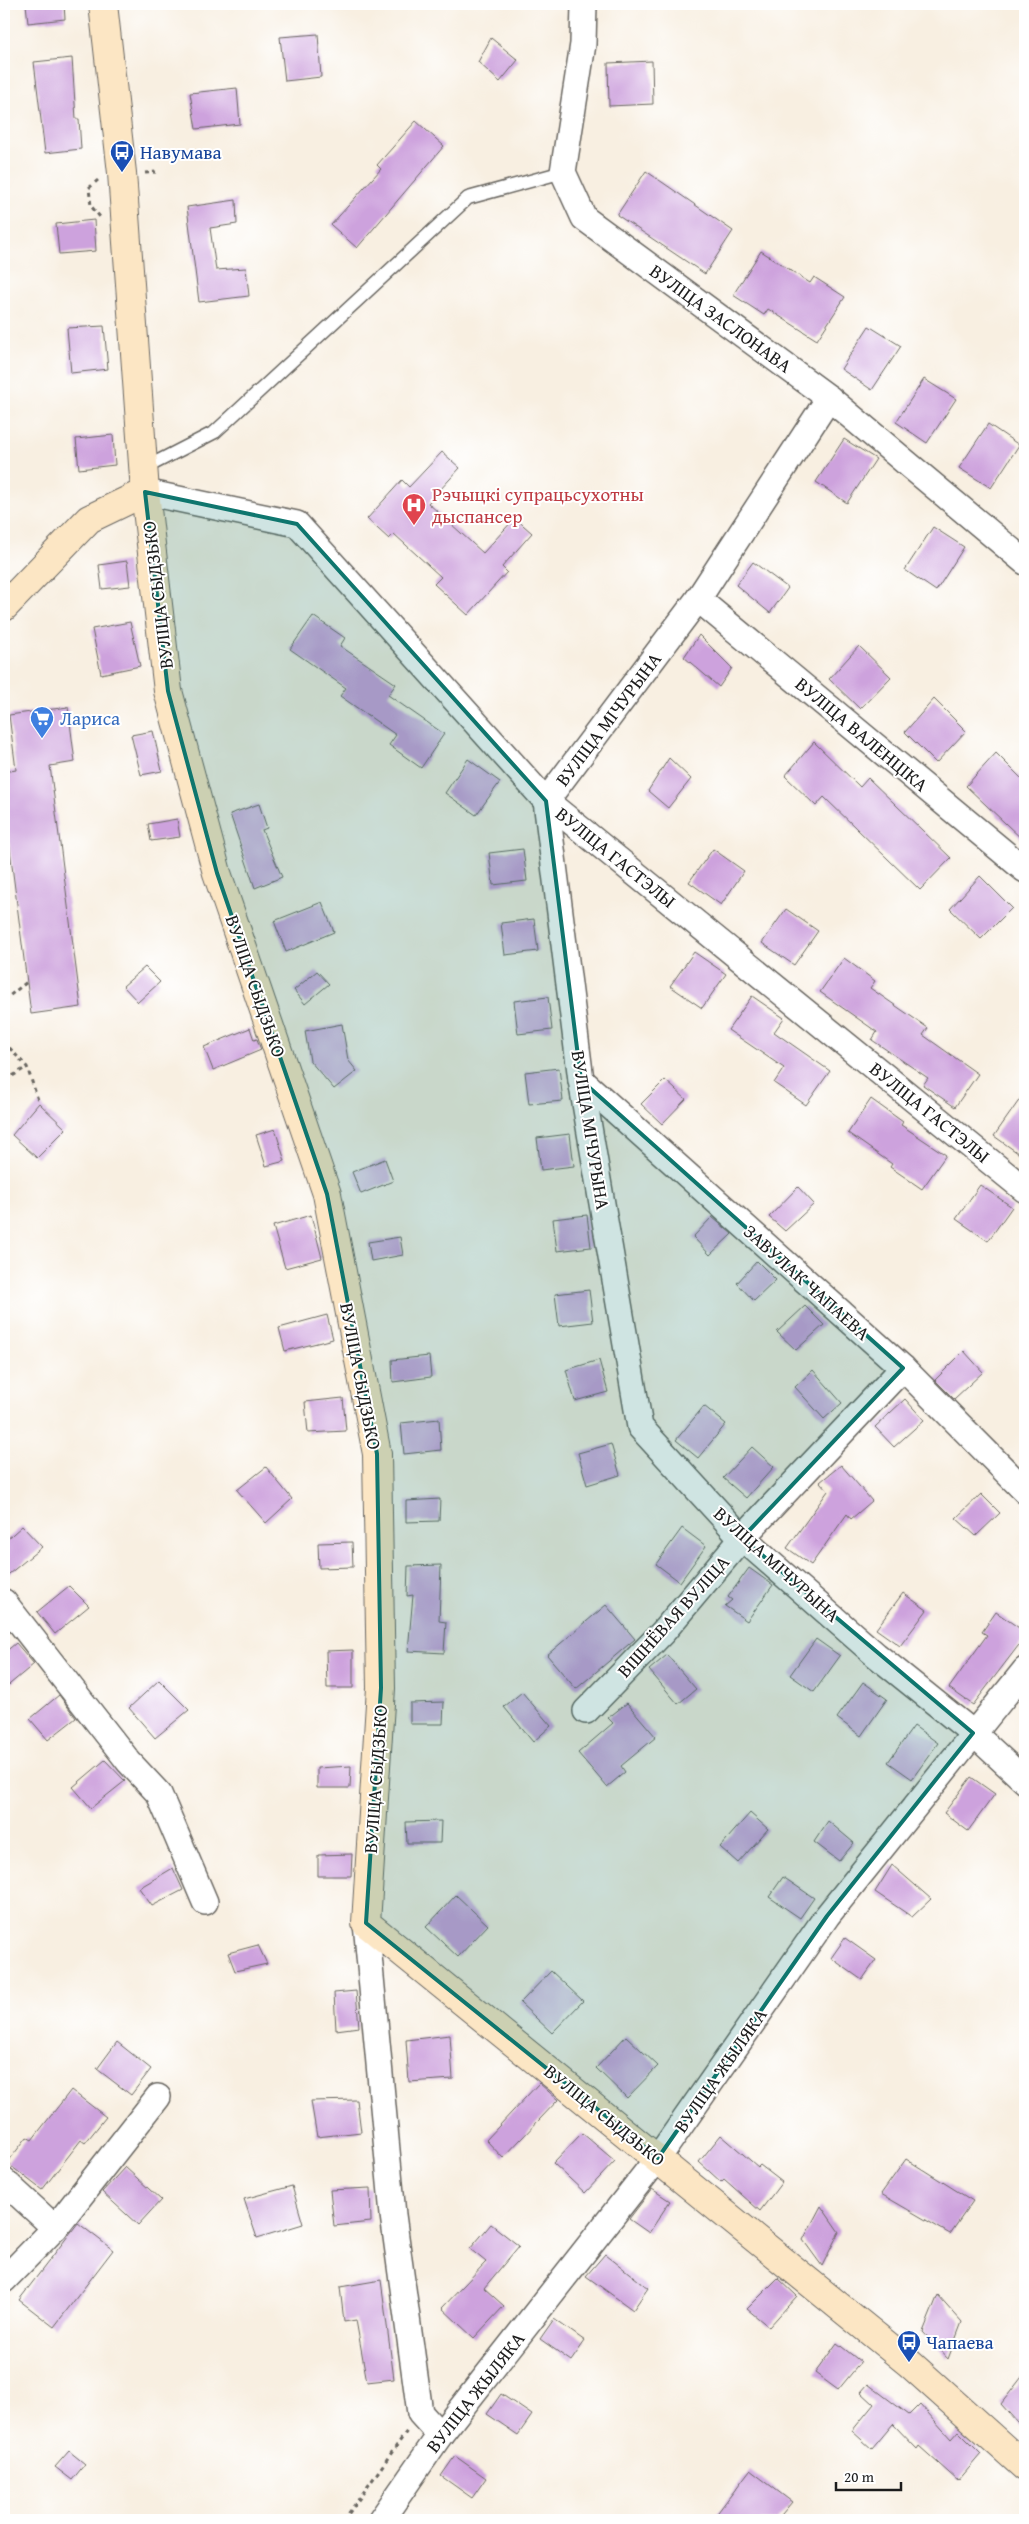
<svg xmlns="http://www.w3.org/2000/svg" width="1029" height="2524" font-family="'Gentium Book Plus',serif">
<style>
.building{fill:#cda2dd}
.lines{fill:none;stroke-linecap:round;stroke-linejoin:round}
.lane-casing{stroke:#696661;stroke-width:15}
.street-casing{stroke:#696661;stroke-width:28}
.secondary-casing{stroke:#696661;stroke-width:30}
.path{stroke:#696661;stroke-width:3;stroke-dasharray:4 4;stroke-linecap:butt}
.lane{stroke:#fff;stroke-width:12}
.street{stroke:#fff;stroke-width:25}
.secondary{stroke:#fce6c4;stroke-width:28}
.marked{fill:#0f766e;fill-opacity:0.2;stroke:#0f766e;stroke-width:4;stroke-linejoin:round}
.labels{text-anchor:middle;stroke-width:4;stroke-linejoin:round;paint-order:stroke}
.transit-label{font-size:19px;fill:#164399;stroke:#fff;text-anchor:start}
.street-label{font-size:19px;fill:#1c1c1c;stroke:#fff}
.health-label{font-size:19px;fill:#be3a42;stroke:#fff;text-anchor:start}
.shop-label{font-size:19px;fill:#366cbe;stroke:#fff;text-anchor:start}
</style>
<rect width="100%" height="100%" fill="#fff"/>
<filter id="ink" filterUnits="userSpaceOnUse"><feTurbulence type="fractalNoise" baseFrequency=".02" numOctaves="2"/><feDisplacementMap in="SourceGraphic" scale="10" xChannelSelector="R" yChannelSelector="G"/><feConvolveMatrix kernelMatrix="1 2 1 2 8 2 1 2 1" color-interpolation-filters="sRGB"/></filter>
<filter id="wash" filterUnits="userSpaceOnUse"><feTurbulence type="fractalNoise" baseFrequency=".0096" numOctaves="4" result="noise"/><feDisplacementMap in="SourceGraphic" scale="20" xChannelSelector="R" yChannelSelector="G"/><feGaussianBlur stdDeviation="1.12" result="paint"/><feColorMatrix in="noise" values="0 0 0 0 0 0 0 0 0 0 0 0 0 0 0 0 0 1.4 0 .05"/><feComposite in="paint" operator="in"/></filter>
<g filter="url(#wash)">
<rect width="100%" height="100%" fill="#f8efe1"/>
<g id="blocks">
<g class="building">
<path d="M 26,4 L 64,4 L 65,19 L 28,23 Z"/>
<path d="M 318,34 L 321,77 L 285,81 L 280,37 Z"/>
<path d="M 491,38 L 518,60 L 500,82 L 478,62 Z"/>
<path d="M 72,58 L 76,119 L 79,119 L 81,149 L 45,153 L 34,62 Z"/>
<path d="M 652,61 L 653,104 L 609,106 L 608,63 Z"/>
<path d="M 237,88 L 240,124 L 196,129 L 190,93 Z"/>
<path d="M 416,121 L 444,146 L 357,248 L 331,225 L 381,169 L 377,165 Z"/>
<path d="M 646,171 L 733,231 L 705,274 L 617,215 Z"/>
<path d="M 236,200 L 237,224 L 210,228 L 216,270 L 246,268 L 249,296 L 199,302 L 187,207 Z"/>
<path d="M 94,220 L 96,251 L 59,254 L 56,224 Z"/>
<path d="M 761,251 L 810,283 L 814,277 L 845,297 L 817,340 L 768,309 L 764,315 L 733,295 Z"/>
<path d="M 104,326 L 108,369 L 71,373 L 67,328 Z"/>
<path d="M 869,326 L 901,346 L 872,390 L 841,369 Z"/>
<path d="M 924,379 L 956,399 L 927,443 L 896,422 Z"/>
<path d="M 988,424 L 1019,445 L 991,488 L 959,468 Z"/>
<path d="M 113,435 L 115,465 L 79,469 L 76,439 Z"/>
<path d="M 844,439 L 876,459 L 847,503 L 816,482 Z"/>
<path d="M 442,452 L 460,468 L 428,503 L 483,553 L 515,518 L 532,533 L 502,567 L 507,572 L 468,615 L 434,584 L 441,577 L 394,534 L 389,539 L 367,519 L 402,480 L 409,487 Z"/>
<path d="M 933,527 L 964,547 L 936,591 L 905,570 Z"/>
<path d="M 127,561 L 130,586 L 102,589 L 99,565 Z"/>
<path d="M 753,562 L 788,588 L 770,613 L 736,585 Z"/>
<path d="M 313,616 L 345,638 L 340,646 L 396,684 L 388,695 L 444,734 L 421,768 L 389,745 L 396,735 L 340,696 L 346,688 L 290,649 Z"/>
<path d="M 130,622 L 140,666 L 101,674 L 92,629 Z"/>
<path d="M 699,635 L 732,668 L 719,687 L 684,657 Z"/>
<path d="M 859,646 L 891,677 L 860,709 L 829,679 Z"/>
<path d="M 934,699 L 966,731 L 936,763 L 905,732 Z"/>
<path d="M 68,707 L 75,762 L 50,766 L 81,1007 L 31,1014 L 4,803 L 4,772 L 16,770 L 9,715 Z"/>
<path d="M 153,731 L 162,771 L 141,775 L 131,735 Z"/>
<path d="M 814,742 L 860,787 L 868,778 L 951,858 L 920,890 L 824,797 L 816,806 L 785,776 Z"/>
<path d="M 996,753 L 1025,782 L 1025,842 L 966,786 Z"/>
<path d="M 669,758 L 691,779 L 668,808 L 648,791 Z"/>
<path d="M 468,759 L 500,782 L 476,815 L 445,793 Z"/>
<path d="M 259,804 L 267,828 L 262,830 L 282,877 L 255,888 L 230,814 Z"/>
<path d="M 177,819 L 180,837 L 151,841 L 148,824 Z"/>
<path d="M 523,849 L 527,881 L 493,885 L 489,853 Z"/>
<path d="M 713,849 L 744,871 L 721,905 L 689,882 Z"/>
<path d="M 980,876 L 1012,908 L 981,939 L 950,909 Z"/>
<path d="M 322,902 L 334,932 L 286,952 L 274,921 Z"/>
<path d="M 786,909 L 818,931 L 794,965 L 762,943 Z"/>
<path d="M 534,919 L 538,951 L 505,955 L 501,923 Z"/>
<path d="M 694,952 L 726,974 L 702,1008 L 670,986 Z"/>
<path d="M 844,958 L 875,981 L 870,988 L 928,1028 L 923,1035 L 978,1074 L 955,1107 L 923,1085 L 928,1078 L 872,1040 L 877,1032 L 820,992 Z"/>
<path d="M 145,967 L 160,982 L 138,1002 L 123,986 Z"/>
<path d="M 317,971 L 329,984 L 305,1004 L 294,990 Z"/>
<path d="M 752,996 L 784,1018 L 774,1032 L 830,1071 L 806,1105 L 774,1083 L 784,1068 L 728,1030 Z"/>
<path d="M 548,997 L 552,1030 L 518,1034 L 514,1001 Z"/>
<path d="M 342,1024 L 348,1060 L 357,1071 L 334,1089 L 310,1061 L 305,1031 Z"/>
<path d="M 250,1028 L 254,1040 L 257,1039 L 261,1050 L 213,1070 L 204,1047 Z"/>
<path d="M 559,1068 L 563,1101 L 529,1104 L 525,1072 Z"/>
<path d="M 665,1080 L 686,1099 L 662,1124 L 641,1104 Z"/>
<path d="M 1025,1092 L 1025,1158 L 994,1136 Z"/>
<path d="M 871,1099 L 903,1122 L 901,1125 L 946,1155 L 922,1189 L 890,1167 L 892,1164 L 848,1133 Z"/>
<path d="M 39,1103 L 66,1129 L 37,1158 L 12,1135 Z"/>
<path d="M 275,1129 L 285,1161 L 266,1166 L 256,1135 Z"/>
<path d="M 570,1134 L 574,1166 L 541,1170 L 537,1138 Z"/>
<path d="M 385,1159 L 393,1181 L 361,1194 L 352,1172 Z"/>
<path d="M 980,1185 L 1012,1207 L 988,1241 L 956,1219 Z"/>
<path d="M 798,1187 L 814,1204 L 785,1231 L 769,1217 Z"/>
<path d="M 311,1215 L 322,1258 L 285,1268 L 273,1226 Z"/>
<path d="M 587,1215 L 591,1247 L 557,1251 L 553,1219 Z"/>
<path d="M 712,1217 L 732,1234 L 710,1255 L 693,1237 Z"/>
<path d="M 400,1237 L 403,1255 L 371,1261 L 368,1242 Z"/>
<path d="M 757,1261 L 776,1280 L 754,1301 L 737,1283 Z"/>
<path d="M 589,1290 L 593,1322 L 559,1326 L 555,1294 Z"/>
<path d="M 805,1306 L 824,1325 L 796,1350 L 777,1332 Z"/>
<path d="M 327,1315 L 333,1339 L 285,1351 L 279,1328 Z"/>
<path d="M 964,1351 L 983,1372 L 954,1399 L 935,1380 Z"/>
<path d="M 429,1356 L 431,1377 L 393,1382 L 392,1360 Z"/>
<path d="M 599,1360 L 608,1392 L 575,1401 L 566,1370 Z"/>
<path d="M 813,1370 L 842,1403 L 824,1419 L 795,1387 Z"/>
<path d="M 343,1398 L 346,1431 L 308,1433 L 305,1402 Z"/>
<path d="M 905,1399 L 924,1420 L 894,1447 L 875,1427 Z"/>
<path d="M 704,1406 L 726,1424 L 698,1458 L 676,1440 Z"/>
<path d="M 439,1419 L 441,1450 L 404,1454 L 401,1423 Z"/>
<path d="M 611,1444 L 620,1475 L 587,1485 L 578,1453 Z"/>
<path d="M 752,1447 L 774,1467 L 746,1498 L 723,1478 Z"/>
<path d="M 841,1465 L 872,1501 L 851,1519 L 847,1514 L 811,1565 L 787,1548 L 828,1491 L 820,1482 Z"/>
<path d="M 266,1467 L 292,1499 L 266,1523 L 237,1490 Z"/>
<path d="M 981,1494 L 1000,1513 L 976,1536 L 956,1518 Z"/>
<path d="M 440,1499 L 439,1521 L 406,1522 L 406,1501 Z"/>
<path d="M 22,1526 L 42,1547 L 4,1578 L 4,1542 Z"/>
<path d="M 682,1528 L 706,1546 L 680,1582 L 656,1564 Z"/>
<path d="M 352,1542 L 353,1567 L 319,1568 L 318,1543 Z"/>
<path d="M 441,1565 L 439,1621 L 446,1622 L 444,1653 L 408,1651 L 413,1595 L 407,1596 L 408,1566 Z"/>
<path d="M 749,1568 L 773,1585 L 747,1621 L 725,1606 L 732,1600 L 728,1597 Z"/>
<path d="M 69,1586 L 89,1606 L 55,1634 L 37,1612 Z"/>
<path d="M 903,1593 L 927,1610 L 900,1646 L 876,1629 Z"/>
<path d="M 606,1605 L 635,1639 L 576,1689 L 547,1655 Z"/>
<path d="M 996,1612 L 1025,1632 L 1025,1637 L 973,1705 L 949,1688 L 987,1635 L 982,1632 Z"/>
<path d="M 816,1639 L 840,1656 L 814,1692 L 790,1675 Z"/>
<path d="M 16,1643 L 34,1664 L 4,1689 L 4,1653 Z"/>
<path d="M 353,1650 L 353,1688 L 327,1688 L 326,1651 Z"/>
<path d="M 667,1655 L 696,1689 L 678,1704 L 649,1670 Z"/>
<path d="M 159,1680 L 189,1710 L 155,1738 L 129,1708 Z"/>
<path d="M 863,1682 L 887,1699 L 861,1736 L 837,1718 Z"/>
<path d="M 522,1692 L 551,1726 L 533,1742 L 504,1707 Z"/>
<path d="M 59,1695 L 76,1718 L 48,1740 L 30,1719 Z"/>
<path d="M 444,1702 L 443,1724 L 410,1724 L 410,1703 Z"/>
<path d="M 627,1703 L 656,1737 L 621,1766 L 625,1772 L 607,1787 L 578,1753 L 613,1723 L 608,1718 Z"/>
<path d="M 914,1726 L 938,1743 L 912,1779 L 888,1762 Z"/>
<path d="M 105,1760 L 125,1781 L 91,1808 L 73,1787 Z"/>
<path d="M 351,1766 L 350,1788 L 317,1788 L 317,1768 Z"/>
<path d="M 971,1777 L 995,1794 L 968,1831 L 944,1813 Z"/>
<path d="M 750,1813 L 768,1829 L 738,1863 L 720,1847 Z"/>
<path d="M 441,1821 L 440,1843 L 407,1843 L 406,1822 Z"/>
<path d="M 828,1821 L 854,1843 L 839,1861 L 814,1842 Z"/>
<path d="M 352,1854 L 351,1876 L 318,1876 L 318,1855 Z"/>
<path d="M 892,1865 L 931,1899 L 912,1917 L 875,1892 Z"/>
<path d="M 173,1868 L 183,1890 L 152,1906 L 139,1888 Z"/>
<path d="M 783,1877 L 814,1898 L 800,1918 L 769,1897 Z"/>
<path d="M 456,1895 L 488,1925 L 458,1957 L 426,1927 Z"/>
<path d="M 845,1938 L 876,1960 L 862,1980 L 831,1958 Z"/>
<path d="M 258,1945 L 267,1964 L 235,1971 L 228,1953 Z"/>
<path d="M 551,1971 L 583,2001 L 552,2033 L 520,2003 Z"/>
<path d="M 356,1991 L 359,2027 L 336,2030 L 334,1993 Z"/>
<path d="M 450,2035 L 453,2079 L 409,2082 L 406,2040 Z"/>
<path d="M 626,2036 L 658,2066 L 627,2098 L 596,2068 Z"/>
<path d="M 117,2042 L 151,2069 L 131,2095 L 97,2069 Z"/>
<path d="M 539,2083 L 558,2100 L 503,2158 L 486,2140 Z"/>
<path d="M 71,2090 L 106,2117 L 85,2143 L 81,2140 L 42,2190 L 7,2163 L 27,2137 L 32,2140 Z"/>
<path d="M 357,2100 L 361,2132 L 317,2137 L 311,2101 Z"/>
<path d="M 582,2133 L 615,2161 L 585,2193 L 553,2163 Z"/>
<path d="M 721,2135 L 758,2167 L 760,2165 L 782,2182 L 760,2211 L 724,2179 L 721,2182 L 699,2162 Z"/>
<path d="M 906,2159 L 973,2201 L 950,2234 L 881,2194 Z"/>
<path d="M 125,2167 L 161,2200 L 138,2225 L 102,2192 Z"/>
<path d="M 292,2186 L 303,2224 L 257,2238 L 244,2199 Z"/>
<path d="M 370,2188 L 371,2222 L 334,2226 L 330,2190 Z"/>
<path d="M 652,2189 L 670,2201 L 649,2233 L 629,2219 Z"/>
<path d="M 821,2206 L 839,2232 L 822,2266 L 803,2240 Z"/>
<path d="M 78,2223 L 113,2250 L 54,2327 L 19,2300 Z"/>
<path d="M 491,2224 L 519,2246 L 484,2288 L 504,2306 L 474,2338 L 442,2308 L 486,2262 L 470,2249 Z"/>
<path d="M 605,2254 L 648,2288 L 633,2310 L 586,2276 Z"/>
<path d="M 778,2278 L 797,2296 L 769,2327 L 747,2309 Z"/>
<path d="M 381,2280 L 394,2379 L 367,2382 L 356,2320 L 344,2322 L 340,2287 Z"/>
<path d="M 938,2295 L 962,2322 L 948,2359 L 923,2332 Z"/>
<path d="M 554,2319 L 585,2341 L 571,2361 L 540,2339 Z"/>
<path d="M 837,2343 L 861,2362 L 838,2390 L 815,2373 Z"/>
<path d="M 1025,2373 L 1025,2431 L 1001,2404 Z"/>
<path d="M 868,2384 L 909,2415 L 920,2404 L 951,2439 L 958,2431 L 981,2454 L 958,2481 L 919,2446 L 917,2449 L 893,2424 L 872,2449 L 852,2431 L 874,2404 L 861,2392 Z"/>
<path d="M 501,2394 L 532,2415 L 518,2435 L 487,2414 Z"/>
<path d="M 69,2451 L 85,2464 L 72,2480 L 55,2467 Z"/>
<path d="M 455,2456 L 486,2478 L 472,2498 L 441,2476 Z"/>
<path d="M 750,2470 L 792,2502 L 777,2520 L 712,2520 Z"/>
</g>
</g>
</g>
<g filter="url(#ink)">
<use href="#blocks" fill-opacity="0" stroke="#696661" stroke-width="1"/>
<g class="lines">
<g class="lane-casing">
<path id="lane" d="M 143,469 L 215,432 L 468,198 L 563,172"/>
</g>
<g class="street-casing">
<g id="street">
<path d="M 584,4 L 583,44 L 563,172 L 584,218 L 829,398 L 1025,562"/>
<path d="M 829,398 L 698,599 L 546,801 L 581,1080 L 640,1427 L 742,1538 L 876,1655 L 973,1733 L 1025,1781"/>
<path d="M 145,492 L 297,524 L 546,801 L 1025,1190"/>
<path d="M 698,599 L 1025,870"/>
<path d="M 581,1080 L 903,1368 L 1025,1491"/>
<path d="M 4,1602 L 129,1762 L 159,1794 L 205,1902"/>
<path d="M 586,1711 L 663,1632 L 742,1538 L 903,1368"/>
<path d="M 366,1923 L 393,2215 L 420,2413 L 440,2435"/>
<path d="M 4,2181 L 55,2228"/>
<path d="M 4,2280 L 55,2228 L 158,2097"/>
<path d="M 381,2520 L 440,2435 L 658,2158 L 827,1916 L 1025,1670"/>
</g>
</g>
<g class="secondary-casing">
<g id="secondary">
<path d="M 103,4 L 122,173 L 145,492 L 168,691 L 217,873 L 327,1194 L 377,1454 L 381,1688 L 366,1923 L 909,2363 L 1025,2467"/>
<path d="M 4,607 L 89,519 L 145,492"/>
</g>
</g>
<g class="path">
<path d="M 145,173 L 156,172"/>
<path d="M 98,180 L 89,188 L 91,206 L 100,217"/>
<path d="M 4,1000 L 27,982"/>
<path d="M 4,1042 L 27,1067 L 39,1103"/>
<path d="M 6,1080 L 27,1067"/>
<path d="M 344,2520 L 407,2431"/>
</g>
<use href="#lane" class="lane"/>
<use href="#street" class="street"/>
<use href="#secondary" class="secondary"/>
</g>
</g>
<path class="marked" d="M 145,492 L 297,524 L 546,801 L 581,1080 L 903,1368 L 742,1538 L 973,1733 L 827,1916 L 658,2158 L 366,1923 L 381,1688 L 377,1454 L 327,1194 L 217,873 L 168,691 Z"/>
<defs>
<g id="bus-pin" transform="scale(1.25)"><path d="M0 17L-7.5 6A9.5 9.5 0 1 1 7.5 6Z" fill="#1a4fb4" stroke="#fff"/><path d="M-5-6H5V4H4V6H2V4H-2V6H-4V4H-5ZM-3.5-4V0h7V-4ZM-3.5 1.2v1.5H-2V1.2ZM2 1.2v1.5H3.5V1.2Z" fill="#fff"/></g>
<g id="hospital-pin" transform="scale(1.25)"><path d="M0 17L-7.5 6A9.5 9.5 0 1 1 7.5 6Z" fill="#e0444e" stroke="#fff"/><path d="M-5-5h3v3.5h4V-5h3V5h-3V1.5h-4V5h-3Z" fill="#fff"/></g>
<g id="supermarket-pin" transform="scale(1.25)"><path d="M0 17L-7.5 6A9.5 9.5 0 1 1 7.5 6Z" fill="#3f7fe0" stroke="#fff"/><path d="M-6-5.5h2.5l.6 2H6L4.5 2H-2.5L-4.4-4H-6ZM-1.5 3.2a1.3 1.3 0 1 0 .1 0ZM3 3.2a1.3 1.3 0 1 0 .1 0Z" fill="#fff"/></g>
</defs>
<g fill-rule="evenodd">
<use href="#bus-pin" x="122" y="152"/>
<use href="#hospital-pin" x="414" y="505"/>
<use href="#supermarket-pin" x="42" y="718"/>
<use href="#bus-pin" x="909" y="2342"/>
</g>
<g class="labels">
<g class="transit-label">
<text x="140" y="159">Навумава</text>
<text x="926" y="2349">Чапаева</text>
</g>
<g class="street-label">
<text transform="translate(721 318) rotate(36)" y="7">ВУЛІЦА ЗАСЛОНАВА</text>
<text transform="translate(157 595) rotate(-97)" y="7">ВУЛІЦА СЫДЗЬКО</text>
<text transform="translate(608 719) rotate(-53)" y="7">ВУЛІЦА МІЧУРЫНА</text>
<text transform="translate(862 734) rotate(40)" y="7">ВУЛІЦА ВАЛЕНЦІКА</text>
<text transform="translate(616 857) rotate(39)" y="7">ВУЛІЦА ГАСТЭЛЫ</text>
<text transform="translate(256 986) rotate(71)" y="7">ВУЛІЦА СЫДЗЬКО</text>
<text transform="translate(930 1112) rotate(39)" y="7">ВУЛІЦА ГАСТЭЛЫ</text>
<text transform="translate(591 1130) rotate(81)" y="7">ВУЛІЦА МІЧУРЫНА</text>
<text transform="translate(807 1282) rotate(42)" y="7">ЗАВУЛАК ЧАПАЕВА</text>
<text transform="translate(361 1376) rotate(79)" y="7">ВУЛІЦА СЫДЗЬКО</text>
<text transform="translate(777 1564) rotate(42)" y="7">ВУЛІЦА МІЧУРЫНА</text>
<text transform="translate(673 1616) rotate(-48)" y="7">ВІШНЁВАЯ ВУЛІЦА</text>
<text transform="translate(375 1779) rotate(-86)" y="7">ВУЛІЦА СЫДЗЬКО</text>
<text transform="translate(720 2070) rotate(-55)" y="7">ВУЛІЦА ЖЫЛЯКА</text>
<text transform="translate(605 2115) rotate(39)" y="7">ВУЛІЦА СЫДЗЬКО</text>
<text transform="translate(475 2392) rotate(-52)" y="7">ВУЛІЦА ЖЫЛЯКА</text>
</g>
<g class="health-label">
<text x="432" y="501">Рэчыцкі супрацьсухотны<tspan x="432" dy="22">дыспансер</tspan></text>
</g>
<g class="shop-label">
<text x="60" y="725">Лариса</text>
</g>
</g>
<rect width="1029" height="2524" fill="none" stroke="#fff" stroke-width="20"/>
<path d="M836 2482v8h65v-8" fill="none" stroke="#1c1c1c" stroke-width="2.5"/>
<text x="844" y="2482" font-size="15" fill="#1c1c1c" stroke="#ffffff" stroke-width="4" paint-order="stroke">20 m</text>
</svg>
